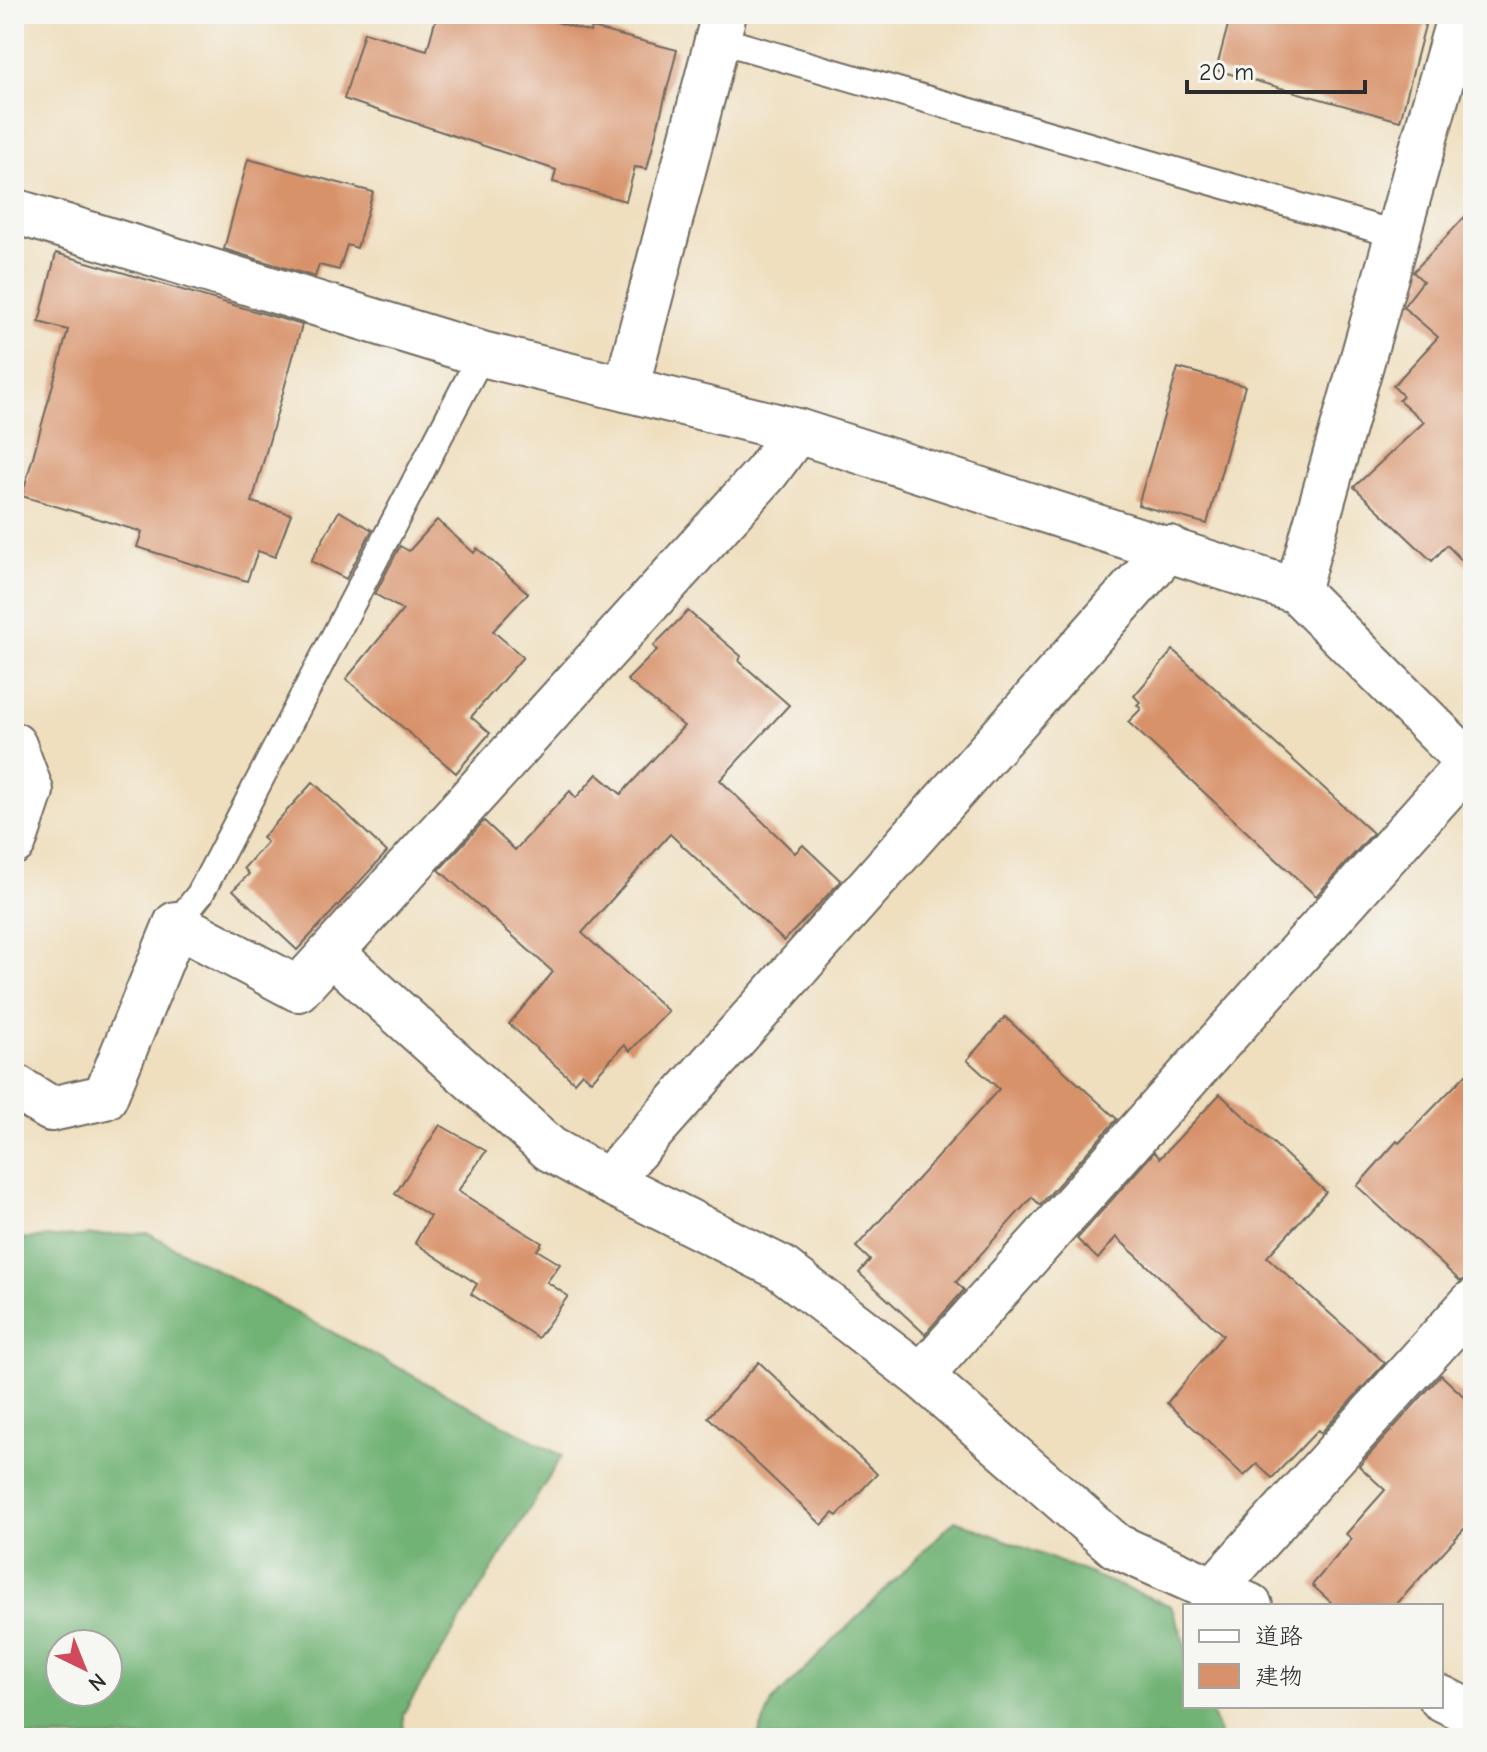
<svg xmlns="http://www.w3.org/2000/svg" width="1487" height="1752" font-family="'Comic Neue','Klee One',sans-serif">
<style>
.forest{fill:#71b275;stroke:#4e6e50;stroke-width:2;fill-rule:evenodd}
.building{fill:#d8926b}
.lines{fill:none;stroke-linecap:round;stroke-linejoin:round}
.lane-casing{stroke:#706a5f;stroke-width:30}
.street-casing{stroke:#706a5f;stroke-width:48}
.lane{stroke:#fff;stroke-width:26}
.street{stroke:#fff;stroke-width:44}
</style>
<rect width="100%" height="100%" fill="#f6f6f2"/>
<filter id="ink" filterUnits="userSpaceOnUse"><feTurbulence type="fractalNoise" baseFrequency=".0125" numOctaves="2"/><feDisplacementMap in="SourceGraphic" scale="16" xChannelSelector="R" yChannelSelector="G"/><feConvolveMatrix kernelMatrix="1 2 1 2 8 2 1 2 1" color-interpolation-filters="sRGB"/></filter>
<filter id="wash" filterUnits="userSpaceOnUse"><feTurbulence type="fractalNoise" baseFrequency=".006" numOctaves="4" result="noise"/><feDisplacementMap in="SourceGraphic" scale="32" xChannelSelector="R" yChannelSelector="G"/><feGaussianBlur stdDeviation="1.8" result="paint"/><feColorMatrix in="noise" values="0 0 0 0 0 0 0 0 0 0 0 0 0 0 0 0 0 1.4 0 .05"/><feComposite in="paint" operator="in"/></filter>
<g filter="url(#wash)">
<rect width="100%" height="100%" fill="#efdfbf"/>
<g class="forest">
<path d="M 148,1233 L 562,1456 L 403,1714 L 404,1738 L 14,1738 L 14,1239 ZM 60,1644 L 108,1644 L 108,1692 L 60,1692 Z"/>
<path d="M 955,1520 L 1171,1606 L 1185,1642 L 1185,1706 L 1209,1706 L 1221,1738 L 757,1738 L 772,1702 Z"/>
</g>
<g id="blocks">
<g class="building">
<path d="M 437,14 L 530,14 L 590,32 L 592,28 L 677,50 L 647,169 L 635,167 L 626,201 L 553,182 L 556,170 L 344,99 L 364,32 L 427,50 Z"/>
<path d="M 1231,14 L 1428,14 L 1400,121 L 1216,70 Z"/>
<path d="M 248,159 L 373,192 L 357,248 L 347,245 L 339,270 L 319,265 L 315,277 L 224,249 Z"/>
<path d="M 1473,208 L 1473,572 L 1447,545 L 1432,561 L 1354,487 L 1424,422 L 1399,400 L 1403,396 L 1393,386 L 1438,337 L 1403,307 L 1423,281 L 1413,272 Z"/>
<path d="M 56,253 L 302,325 L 252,502 L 291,514 L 275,557 L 258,551 L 247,581 L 137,547 L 142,532 L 22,496 L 68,330 L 39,322 Z"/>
<path d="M 1178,368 L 1245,386 L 1207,524 L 1138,505 Z"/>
<path d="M 339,511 L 372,530 L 346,579 L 311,561 Z"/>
<path d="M 437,520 L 474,553 L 477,548 L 528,593 L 493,631 L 523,657 L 471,717 L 490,733 L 456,773 L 346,679 L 403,610 L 375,594 L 400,546 L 409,551 Z"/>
<path d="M 688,611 L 741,656 L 739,661 L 789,705 L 720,780 L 795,853 L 803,845 L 841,881 L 784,941 L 670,834 L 582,933 L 668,1011 L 630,1051 L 624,1045 L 591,1081 L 582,1073 L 574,1082 L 509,1024 L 553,972 L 439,870 L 484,821 L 515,850 L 570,791 L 576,798 L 597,774 L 621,794 L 684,726 L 627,680 L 657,650 L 653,646 Z"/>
<path d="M 1173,650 L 1373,833 L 1316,896 L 1128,722 L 1141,709 L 1137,705 L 1140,702 L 1134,696 Z"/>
<path d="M 313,782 L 387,852 L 297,950 L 233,890 L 249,874 L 244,868 L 267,842 L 262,838 Z"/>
<path d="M 1005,1017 L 1117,1119 L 1040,1205 L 1032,1197 L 956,1282 L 964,1290 L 925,1334 L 859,1273 L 870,1260 L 856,1247 L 999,1089 L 967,1060 Z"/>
<path d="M 1473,1067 L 1473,1278 L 1460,1281 L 1357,1186 L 1397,1141 L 1399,1143 Z"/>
<path d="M 1220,1094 L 1326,1192 L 1267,1257 L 1385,1363 L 1321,1433 L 1318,1430 L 1272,1478 L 1257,1464 L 1244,1476 L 1167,1403 L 1223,1335 L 1116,1237 L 1098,1259 L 1077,1239 L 1154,1152 L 1160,1158 Z"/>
<path d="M 440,1125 L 486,1151 L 458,1191 L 542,1243 L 537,1250 L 560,1264 L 547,1282 L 568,1296 L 538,1338 L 471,1294 L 477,1284 L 415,1243 L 430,1216 L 395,1194 Z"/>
<path d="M 759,1362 L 877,1474 L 837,1516 L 833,1513 L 822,1525 L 708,1417 Z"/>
<path d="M 1441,1375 L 1473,1405 L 1473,1519 L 1395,1606 L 1335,1606 L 1312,1585 L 1352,1539 L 1346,1534 L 1385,1490 L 1359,1466 Z"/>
</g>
</g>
</g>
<g filter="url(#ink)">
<use href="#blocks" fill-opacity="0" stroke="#706a5f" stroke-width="2"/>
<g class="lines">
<g class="lane-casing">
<g id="lane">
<path d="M 717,39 L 1398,235"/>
<path d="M 176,924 L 200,894 L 482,354"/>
</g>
</g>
<g class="street-casing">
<g id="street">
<path d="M 14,211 L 482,354 L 797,431 L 1297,591 L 1473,767"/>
<path d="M 626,389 L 724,14"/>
<path d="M 1169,548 L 608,1181 L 781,1268 L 921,1376 L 1116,1546 L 1250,1606"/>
<path d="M 1297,591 L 1460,14"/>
<path d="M 14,745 L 31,791 L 14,842"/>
<path d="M 332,953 L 550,1149 L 608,1181"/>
<path d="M 14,1086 L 51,1109 L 105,1097 L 176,924 L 298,989 L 766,473 L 797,431"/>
<path d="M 921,1376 L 1473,758"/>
<path d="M 1214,1589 L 1473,1302"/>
<path d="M 1441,1698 L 1473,1714"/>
</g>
</g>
<use href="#lane" class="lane"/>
<use href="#street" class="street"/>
</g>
</g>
<rect width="1487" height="1752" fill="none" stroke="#f6f6f2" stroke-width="48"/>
<rect x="1183" y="1604" width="260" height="104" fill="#f6f6f2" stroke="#a5a5a2" stroke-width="2"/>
<rect x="1199" y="1630" width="40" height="12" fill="#ffffff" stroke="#a5a5a2" stroke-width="2"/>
<text x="1255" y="1644" font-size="24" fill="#2b2b2b">道路</text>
<rect x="1199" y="1664" width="40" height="24" fill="#d8926b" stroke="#a5a5a2" stroke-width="2"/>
<text x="1255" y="1684" font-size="24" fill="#2b2b2b">建物</text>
<g transform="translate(84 1668) rotate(137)"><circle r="38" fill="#f6f6f2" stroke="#a5a5a2" stroke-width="2"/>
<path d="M0-6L14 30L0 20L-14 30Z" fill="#d1495b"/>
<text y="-12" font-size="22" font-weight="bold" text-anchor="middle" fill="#2b2b2b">N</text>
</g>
<path d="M1187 80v12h178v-12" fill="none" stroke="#2b2b2b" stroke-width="4"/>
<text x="1199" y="80" font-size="24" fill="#2b2b2b" stroke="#f6f6f2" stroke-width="6" paint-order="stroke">20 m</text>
</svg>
